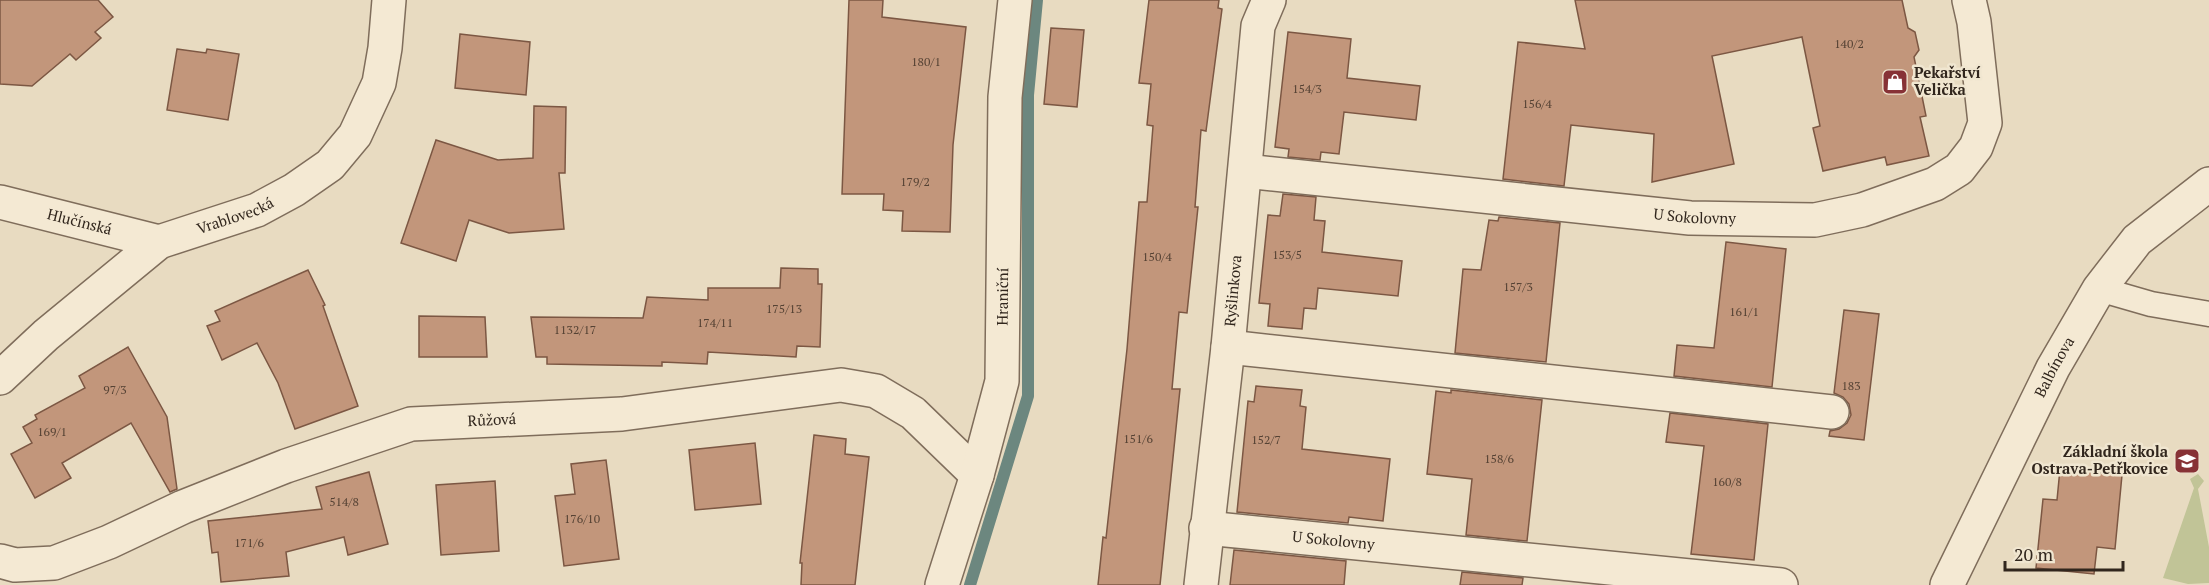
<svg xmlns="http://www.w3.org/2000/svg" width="2209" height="585" font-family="'PT Serif',serif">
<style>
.green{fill:#c1c497}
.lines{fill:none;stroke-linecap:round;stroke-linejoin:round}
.stream{stroke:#6c877f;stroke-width:12}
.building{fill:#c2967b;stroke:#7c5743;stroke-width:1.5}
.lane-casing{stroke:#7f6d5b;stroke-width:27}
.street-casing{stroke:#7f6d5b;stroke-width:36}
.lane{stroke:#f4e9d3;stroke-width:24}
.street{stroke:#f4e9d3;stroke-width:33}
.labels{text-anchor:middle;stroke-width:5;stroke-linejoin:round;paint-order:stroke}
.number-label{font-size:12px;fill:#554234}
.poi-label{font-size:15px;font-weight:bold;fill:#31261d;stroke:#f0e6d0;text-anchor:start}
.street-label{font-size:15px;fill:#31261d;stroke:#f0e6d0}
</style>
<rect width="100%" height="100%" fill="#e8dbc1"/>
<path class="green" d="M 2198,474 L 2204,481 L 2198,489 L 2209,547 L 2209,583 L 2188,584 L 2163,578 L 2194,488 L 2190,479 Z"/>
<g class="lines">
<path class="stream" d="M 970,585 L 1028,396 L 1028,95 L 1037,0"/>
</g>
<g class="building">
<path d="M 0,0 L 98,0 L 113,17 L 95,32 L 101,38 L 76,60 L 70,54 L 32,86 L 0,84 Z"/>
<path d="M 849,0 L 883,0 L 882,17 L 966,27 L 953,145 L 950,232 L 902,231 L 903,211 L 883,210 L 884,194 L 842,194 Z"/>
<path d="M 1149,0 L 1219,0 L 1218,8 L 1222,9 L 1206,131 L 1201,130 L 1195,207 L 1198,207 L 1187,313 L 1179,312 L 1172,389 L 1180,389 L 1160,585 L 1098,585 L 1103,537 L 1106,538 L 1127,349 L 1139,202 L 1147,202 L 1153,126 L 1147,125 L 1151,84 L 1139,83 Z"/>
<path d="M 1575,0 L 1902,0 L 1908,28 L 1915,32 L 1919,50 L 1914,57 L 1926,116 L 1920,117 L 1929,156 L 1887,165 L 1885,157 L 1823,171 L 1813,128 L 1820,126 L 1802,37 L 1712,56 L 1734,164 L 1652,182 L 1654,134 L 1571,125 L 1564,186 L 1503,179 L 1518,42 L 1585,49 Z"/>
<path d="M 1051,28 L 1084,30 L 1077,107 L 1044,104 Z"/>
<path d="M 1288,32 L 1351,39 L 1347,78 L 1420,86 L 1416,120 L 1344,112 L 1339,154 L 1321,152 L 1320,160 L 1288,157 L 1289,149 L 1275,147 Z"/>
<path d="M 460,34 L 530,42 L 526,95 L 455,88 Z"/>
<path d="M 177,49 L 206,53 L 207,49 L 239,54 L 228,120 L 167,110 Z"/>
<path d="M 534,106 L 566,107 L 565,173 L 559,173 L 564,229 L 509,233 L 469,220 L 456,261 L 401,243 L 436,140 L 498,160 L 533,158 Z"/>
<path d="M 1283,194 L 1316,197 L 1314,220 L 1325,221 L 1322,252 L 1402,261 L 1398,296 L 1318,288 L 1316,309 L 1304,308 L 1302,329 L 1268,326 L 1270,304 L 1259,303 L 1268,215 L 1280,216 Z"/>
<path d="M 1499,217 L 1560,223 L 1546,362 L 1455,353 L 1463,269 L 1481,270 L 1489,220 L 1498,221 Z"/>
<path d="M 1726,242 L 1786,249 L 1772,387 L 1674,376 L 1677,345 L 1714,348 Z"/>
<path d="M 781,268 L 818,269 L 818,284 L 822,284 L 820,347 L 797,346 L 796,357 L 708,352 L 707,364 L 662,362 L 662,366 L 547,364 L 547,357 L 536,357 L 531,317 L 643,318 L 647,297 L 708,300 L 708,288 L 780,288 Z"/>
<path d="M 308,270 L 325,305 L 323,306 L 358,406 L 295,429 L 278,383 L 257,343 L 222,360 L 207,326 L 220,321 L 215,311 Z"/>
<path d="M 1844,310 L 1879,314 L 1864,440 L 1829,436 L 1830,431 L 1839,429 L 1847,423 L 1851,415 L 1849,404 L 1843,397 L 1834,393 Z"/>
<path d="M 419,316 L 485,317 L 487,357 L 419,357 Z"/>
<path d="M 128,347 L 167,417 L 177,489 L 170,492 L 131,423 L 62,463 L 71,478 L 35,498 L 11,454 L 32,443 L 23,427 L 37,419 L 35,415 L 85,388 L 79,376 Z"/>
<path d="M 1256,386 L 1302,390 L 1300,406 L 1306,407 L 1302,449 L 1390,459 L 1383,521 L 1349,517 L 1348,523 L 1237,512 L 1248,401 L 1254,402 Z"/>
<path d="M 1451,390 L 1542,400 L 1527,541 L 1466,535 L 1472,479 L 1427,474 L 1436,391 L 1451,393 Z"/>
<path d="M 1670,413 L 1768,424 L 1754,560 L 1691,554 L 1704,446 L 1666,442 Z"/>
<path d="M 814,435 L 846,439 L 845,454 L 869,457 L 855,585 L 801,585 L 802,563 L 800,563 Z"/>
<path d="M 755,443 L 761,504 L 695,510 L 689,450 Z"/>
<path d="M 606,460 L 619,559 L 564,566 L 555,496 L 575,494 L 571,464 Z"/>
<path d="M 2060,469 L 2122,475 L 2115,549 L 2097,547 L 2094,574 L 2036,568 L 2043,499 L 2057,500 Z"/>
<path d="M 369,472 L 388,544 L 348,555 L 344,537 L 286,552 L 289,576 L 221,582 L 218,552 L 212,553 L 208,521 L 322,509 L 316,487 Z"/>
<path d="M 495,481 L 499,551 L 441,555 L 436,485 Z"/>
<path d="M 1234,550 L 1346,561 L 1344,585 L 1230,585 Z"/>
<path d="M 1462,572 L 1523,578 L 1522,585 L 1460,585 Z"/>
</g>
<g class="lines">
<g class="lane-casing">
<path id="lane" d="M 2099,289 L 2151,304 L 2209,314"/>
</g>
<g class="street-casing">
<g id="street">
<path id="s1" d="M 1245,171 L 1690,218 L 1815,220 L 1862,210 L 1935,184 L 1959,169 L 1976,147 L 1985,123 L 1974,22 L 1969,0"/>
<path id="s2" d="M 0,202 L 159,242"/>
<path d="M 1228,347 L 1832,412"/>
<path id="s3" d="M 0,378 L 46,335 L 159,242 L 257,210 L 294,190 L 330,165 L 355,135 L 379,83 L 385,48 L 389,0"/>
<path id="s4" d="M 1206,528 L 1781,585"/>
<path id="s5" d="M 0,561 L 15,565 L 54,563 L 109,542 L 183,507 L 286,466 L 411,424 L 622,414 L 841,385 L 876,391 L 913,413 L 977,475"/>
<path id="s6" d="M 942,585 L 977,475 L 1002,381 L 1005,97 L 1015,0"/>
<path id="s7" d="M 1201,585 L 1228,347 L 1258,26 L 1269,0"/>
<path id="s8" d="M 1947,585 L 2053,368 L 2099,289 L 2137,240 L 2209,184"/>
</g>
</g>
<use href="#lane" class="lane"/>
<use href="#street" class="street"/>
</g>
<defs>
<g id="shop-square" transform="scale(1.35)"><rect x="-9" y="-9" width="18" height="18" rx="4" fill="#873236" stroke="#f0e6d0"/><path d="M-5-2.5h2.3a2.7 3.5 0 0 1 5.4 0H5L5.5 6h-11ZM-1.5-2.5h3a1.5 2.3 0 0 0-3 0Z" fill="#fff"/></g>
<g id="school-square" transform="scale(1.35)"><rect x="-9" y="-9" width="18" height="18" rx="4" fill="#873236" stroke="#f0e6d0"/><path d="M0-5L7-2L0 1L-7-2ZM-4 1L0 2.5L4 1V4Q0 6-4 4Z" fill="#fff"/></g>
</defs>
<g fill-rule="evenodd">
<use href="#shop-square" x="1895" y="82"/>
<use href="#school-square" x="2187" y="461"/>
</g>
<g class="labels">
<g class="number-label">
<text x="1849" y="48">140/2</text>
<text x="926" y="66">180/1</text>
<text x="1307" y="93">154/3</text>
<text x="1537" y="108">156/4</text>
<text x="915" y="186">179/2</text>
<text x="1287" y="259">153/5</text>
<text x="1157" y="261">150/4</text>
<text x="1518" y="291">157/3</text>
<text x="784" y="313">175/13</text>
<text x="1744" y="316">161/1</text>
<text x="715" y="327">174/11</text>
<text x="575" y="334">1132/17</text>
<text x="1851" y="390">183</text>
<text x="115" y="394">97/3</text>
<text x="52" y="436">169/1</text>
<text x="1138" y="443">151/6</text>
<text x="1266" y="444">152/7</text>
<text x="1499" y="463">158/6</text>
<text x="1727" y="486">160/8</text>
<text x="344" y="506">514/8</text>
<text x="582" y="523">176/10</text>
<text x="249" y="547">171/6</text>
</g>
<g class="poi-label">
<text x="1914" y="78">Pekařství<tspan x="1914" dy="17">Velička</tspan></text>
<text x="2168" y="457" text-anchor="end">Základní škola<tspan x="2168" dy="17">Ostrava-Petřkovice</tspan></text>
</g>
<g class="street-label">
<text dy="5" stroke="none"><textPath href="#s3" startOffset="290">Vrablovecká</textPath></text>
<text dy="5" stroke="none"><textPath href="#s1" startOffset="452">U Sokolovny</textPath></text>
<text dy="5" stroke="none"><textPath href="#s2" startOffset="82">Hlučínská</textPath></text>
<text dy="5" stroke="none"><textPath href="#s7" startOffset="296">Ryšlinkova</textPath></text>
<text dy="5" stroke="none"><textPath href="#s6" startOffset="297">Hraniční</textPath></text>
<text dy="5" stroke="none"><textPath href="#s8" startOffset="243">Balbínova</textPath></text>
<text dy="5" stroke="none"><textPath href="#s5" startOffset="519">Růžová</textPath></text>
<text dy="5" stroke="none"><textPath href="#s4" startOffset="128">U Sokolovny</textPath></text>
</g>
</g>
<path d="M2005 561v9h118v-9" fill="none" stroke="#31261d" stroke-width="3"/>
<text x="2014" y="561" font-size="18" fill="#31261d" stroke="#f0e6d0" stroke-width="4.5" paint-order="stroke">20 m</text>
</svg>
